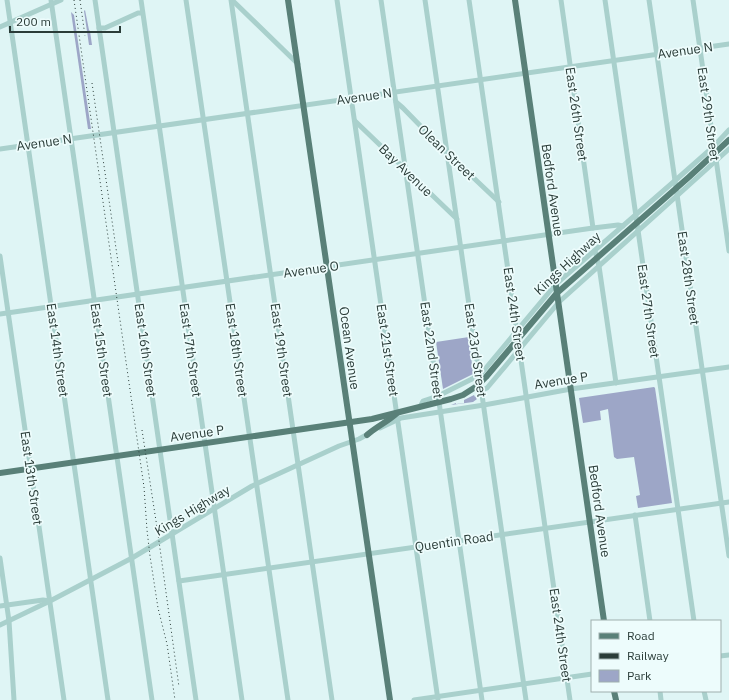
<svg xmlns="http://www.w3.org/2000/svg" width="729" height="700" font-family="'IBM Plex Sans',sans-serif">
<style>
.green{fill:#9da6c7}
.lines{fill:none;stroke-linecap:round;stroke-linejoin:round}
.minor{stroke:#a9d0cc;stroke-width:5}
.major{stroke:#598078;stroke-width:6}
.rail{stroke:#2a3c38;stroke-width:1;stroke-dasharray:1 3;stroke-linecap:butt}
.labels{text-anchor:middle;stroke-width:3.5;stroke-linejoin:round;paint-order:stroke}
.street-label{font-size:13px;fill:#2a3c38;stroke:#edfcfc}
</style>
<rect width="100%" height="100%" fill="#dff5f5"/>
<g class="green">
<path d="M 85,10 L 89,30 L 90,31 L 92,45 L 89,45 L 84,11 Z"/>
<path d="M 71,12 L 74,15 L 91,129 L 88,129 Z"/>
<path d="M 469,337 L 473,374 L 443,389 L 436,342 Z"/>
<path d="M 654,387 L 655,388 L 672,503 L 638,508 L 636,496 L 640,495 L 634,457 L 617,459 L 614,457 L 608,409 L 600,411 L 601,420 L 583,423 L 579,398 Z"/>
<path d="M 474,395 L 475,397 L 477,396 L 477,399 L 473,402 L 451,405 L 456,403 L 456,404 L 464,403 L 464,400 Z"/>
</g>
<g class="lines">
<g class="minor">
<path d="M 7,0 L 108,700"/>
<path d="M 51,0 L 152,700"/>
<path d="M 95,0 L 196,700"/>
<path d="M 141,0 L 242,700"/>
<path d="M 186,0 L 288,700"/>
<path d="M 231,0 L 332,700"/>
<path d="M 232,0 L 298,64"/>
<path d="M 337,0 L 438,700"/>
<path d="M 381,0 L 482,700"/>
<path d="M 425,0 L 526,700"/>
<path d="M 469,0 L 570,700"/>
<path d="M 561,0 L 593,228"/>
<path d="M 605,0 L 694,621"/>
<path d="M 649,0 L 729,556"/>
<path d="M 693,0 L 714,147"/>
<path d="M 0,27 L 61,0"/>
<path d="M 99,28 L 105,28 L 138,13 L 142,13"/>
<path d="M 396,102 L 403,108 L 441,147 L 499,202"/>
<path d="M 355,121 L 457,219"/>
<path d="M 0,149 L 729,44"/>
<path d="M 716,159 L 729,251"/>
<path d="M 595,251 L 599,266 L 616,383"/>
<path d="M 0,256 L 64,700"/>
<path d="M 0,314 L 593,228 L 618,225 L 623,226"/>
<path d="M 482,390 L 487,388 L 559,302 L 729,149"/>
<path d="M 420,407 L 423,401 L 438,396 L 480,375 L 556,284 L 678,178 L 714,146 L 729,130"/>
<path d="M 380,428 L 401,418 L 484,405 L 571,389 L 729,367"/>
<path d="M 635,515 L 650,621"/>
<path d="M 0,558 L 9,621 L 14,700"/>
<path d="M 179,581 L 729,502"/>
<path d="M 0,606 L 43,600 L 50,601"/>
<path d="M 0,625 L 50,601 L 132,558 L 252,486 L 339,446 L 359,439 L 370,433"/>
<path d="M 720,656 L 729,655"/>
<path d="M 660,691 L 661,700"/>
<path d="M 704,691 L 706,700"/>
<path d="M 414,700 L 592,674"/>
</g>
<g class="major">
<path d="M 288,0 L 390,700"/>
<path d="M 515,0 L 604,621"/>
<path d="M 367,435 C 376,427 387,422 396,414"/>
<path d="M 0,473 L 372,419 L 451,399 L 463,395 L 477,386 L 486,377 L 557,293 L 689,177 L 729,140"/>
<path d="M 614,691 L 616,700"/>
</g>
<g class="rail">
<path d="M 74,0 L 144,487 L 147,530 L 150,556 L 158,608 L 167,644 L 175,700"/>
<path d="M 80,0 L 85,36"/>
<path d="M 92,83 L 119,269"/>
<path d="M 142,430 L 158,534 L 179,687"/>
</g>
</g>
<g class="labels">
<g class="street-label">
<text transform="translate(685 50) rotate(-8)" y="5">Avenue N</text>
<text transform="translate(364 96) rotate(-8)" y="5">Avenue N</text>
<text transform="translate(577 114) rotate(82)" y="5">East 26th Street</text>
<text transform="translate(709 114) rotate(82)" y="5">East 29th Street</text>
<text transform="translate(44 142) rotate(-8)" y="5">Avenue N</text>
<text transform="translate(447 152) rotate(44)" y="5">Olean Street</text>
<text transform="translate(406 170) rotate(44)" y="5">Bay Avenue</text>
<text transform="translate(553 190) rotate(82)" y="5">Bedford Avenue</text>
<text transform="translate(567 263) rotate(-43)" y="5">Kings Highway</text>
<text transform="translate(311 269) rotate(-8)" y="5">Avenue O</text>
<text transform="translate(689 278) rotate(82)" y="5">East 28th Street</text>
<text transform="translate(649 311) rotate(82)" y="5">East 27th Street</text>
<text transform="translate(515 314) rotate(82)" y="5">East 24th Street</text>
<text transform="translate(350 348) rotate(82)" y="5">Ocean Avenue</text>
<text transform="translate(58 350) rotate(82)" y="5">East 14th Street</text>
<text transform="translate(102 350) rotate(82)" y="5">East 15th Street</text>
<text transform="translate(146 350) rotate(82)" y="5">East 16th Street</text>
<text transform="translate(191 350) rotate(82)" y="5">East 17th Street</text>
<text transform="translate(237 350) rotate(82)" y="5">East 18th Street</text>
<text transform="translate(282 350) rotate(82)" y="5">East 19th Street</text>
<text transform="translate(388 350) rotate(82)" y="5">East 21st Street</text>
<text transform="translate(432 350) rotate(82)" y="5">East 22nd Street</text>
<text transform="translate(476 350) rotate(82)" y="5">East 23rd Street</text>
<text transform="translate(561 380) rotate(-9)" y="5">Avenue P</text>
<text transform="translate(197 433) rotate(-8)" y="5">Avenue P</text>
<text transform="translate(32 478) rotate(82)" y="5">East 13th Street</text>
<text transform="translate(192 510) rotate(-31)" y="5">Kings Highway</text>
<text transform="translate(600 511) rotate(82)" y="5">Bedford Avenue</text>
<text transform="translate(454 541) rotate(-8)" y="5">Quentin Road</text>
<text transform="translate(561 635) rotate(82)" y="5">East 24th Street</text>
</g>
</g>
<rect x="591" y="620" width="130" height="72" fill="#edfcfc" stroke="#9fafae"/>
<rect x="599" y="633" width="20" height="6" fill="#598078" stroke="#9fafae"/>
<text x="627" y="640" font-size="12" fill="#2a3c38">Road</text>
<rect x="599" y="653" width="20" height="6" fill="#2a3c38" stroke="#9fafae"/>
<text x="627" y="660" font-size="12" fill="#2a3c38">Railway</text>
<rect x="599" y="670" width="20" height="12" fill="#9da6c7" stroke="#9fafae"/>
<text x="627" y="680" font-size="12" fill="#2a3c38">Park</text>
<path d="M10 26v6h110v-6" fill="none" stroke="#2a3c38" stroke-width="2"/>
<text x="16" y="26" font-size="12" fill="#2a3c38" stroke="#edfcfc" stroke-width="3" paint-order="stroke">200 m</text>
</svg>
